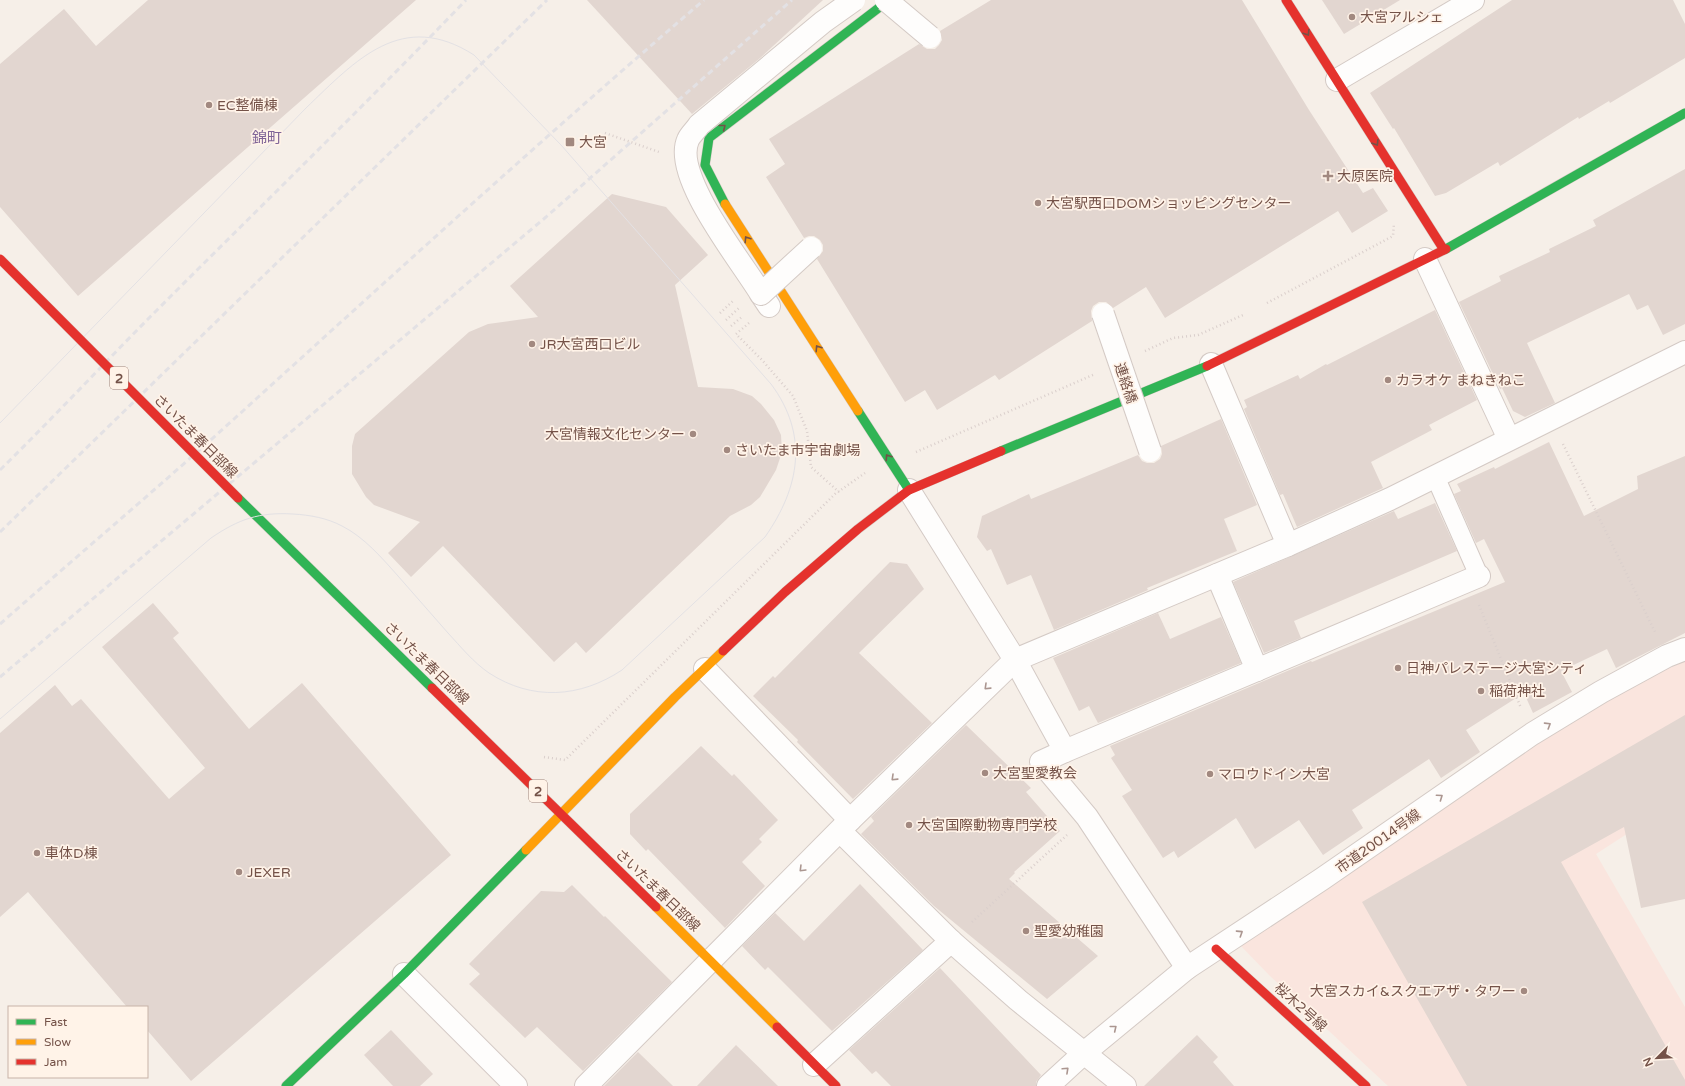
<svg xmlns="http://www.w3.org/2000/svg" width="1685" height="1086" font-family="'Varela Round','Noto Sans JP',sans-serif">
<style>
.commercial{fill:#fae5de}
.building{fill:#e2d6d0}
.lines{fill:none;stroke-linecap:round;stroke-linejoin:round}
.lane-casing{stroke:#d4cac5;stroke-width:20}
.street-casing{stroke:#d4cac5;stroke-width:24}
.fast-casing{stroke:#d5cac4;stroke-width:10}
.slow-casing{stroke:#d5cac4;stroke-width:10}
.jam-casing{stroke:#d5cac4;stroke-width:10}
.path{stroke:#dacfcc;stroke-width:2.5;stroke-dasharray:1 3;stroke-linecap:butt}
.lane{stroke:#fefdfc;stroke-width:18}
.street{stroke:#fefdfc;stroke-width:22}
.fast{stroke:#30b455;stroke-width:9}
.slow{stroke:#ff9f0a;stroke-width:9}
.jam{stroke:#e5322d;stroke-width:9}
.tram{stroke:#e3e1e4;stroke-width:1}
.rail{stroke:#e3e1e4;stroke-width:3;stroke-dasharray:6 4;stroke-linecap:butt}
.street-bridge-casing{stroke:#d4cac5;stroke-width:24;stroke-linecap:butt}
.jam-bridge-casing{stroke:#d5cac5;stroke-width:10;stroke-linecap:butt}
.street-bridge{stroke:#fefdfc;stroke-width:22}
.jam-bridge{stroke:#e5322d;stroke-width:9}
.oneway{stroke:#745248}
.oneway2{stroke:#ab9690}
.poi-dot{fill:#a28980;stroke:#fff3e8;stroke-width:1.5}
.labels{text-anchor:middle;stroke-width:3.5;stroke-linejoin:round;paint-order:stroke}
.shield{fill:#fff3e8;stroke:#9e8278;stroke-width:1}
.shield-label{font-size:13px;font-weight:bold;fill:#745248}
.poi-label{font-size:14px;fill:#745248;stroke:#fff3e8;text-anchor:start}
.street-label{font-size:14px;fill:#745248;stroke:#fff3e8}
.neighbourhood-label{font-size:15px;fill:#7f6497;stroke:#fff3e8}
</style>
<rect width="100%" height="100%" fill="#f6efe8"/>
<path class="commercial" d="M 1685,659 L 1685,846 L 1633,830 L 1596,854 L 1685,1007 L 1685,1086 L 1388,1086 L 1270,976 L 1239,944 L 1583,712 Z"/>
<g class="building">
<path d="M 148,0 L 416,0 L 78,296 L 0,207 L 0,64 L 64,9 L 96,46 Z"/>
<path d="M 587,0 L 823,0 L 759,59 L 692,114 Z"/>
<path d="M 991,0 L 1242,0 L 1309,110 L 1363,193 L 1373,188 L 1388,211 L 1352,233 L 1338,211 L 1165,318 L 1146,287 L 1113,308 L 1106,302 L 1099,302 L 1093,306 L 1091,311 L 1092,321 L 999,380 L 995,375 L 937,410 L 925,390 L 905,402 L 817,259 L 823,251 L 823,245 L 820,240 L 814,236 L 809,236 L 804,238 L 766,177 L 785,164 L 769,139 L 919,44 L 927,49 L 935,49 L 939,45 L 942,40 L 940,31 Z"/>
<path d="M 1322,0 L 1400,0 L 1344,34 Z"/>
<path d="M 1512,0 L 1673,0 L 1685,24 L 1685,58 L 1610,103 L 1609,101 L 1579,119 L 1578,117 L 1500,166 L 1498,162 L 1446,193 L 1435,196 L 1394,128 L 1393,129 L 1370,93 Z"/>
<path d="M 1685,169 L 1685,324 L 1663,335 L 1648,305 L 1637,310 L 1629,294 L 1527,343 L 1555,403 L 1525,417 L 1513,411 L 1502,388 L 1500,389 L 1459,302 L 1501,281 L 1499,276 L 1550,252 L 1549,249 L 1596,226 L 1593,220 Z"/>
<path d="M 612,194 L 666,207 L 708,255 L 675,285 L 698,387 L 733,389 L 752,396 L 761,404 L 774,420 L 781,435 L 782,452 L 776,470 L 760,497 L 751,505 L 730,516 L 586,653 L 576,642 L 554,662 L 443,546 L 411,577 L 388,553 L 420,522 L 374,505 L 366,497 L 352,474 L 352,446 L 355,434 L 469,332 L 488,324 L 538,317 L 510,286 Z"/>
<path d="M 1435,310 L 1477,400 L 1429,425 L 1432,430 L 1371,462 L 1383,488 L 1297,527 L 1283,494 L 1280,495 L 1244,409 L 1247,407 L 1244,400 L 1298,375 L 1300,379 L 1326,364 L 1327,365 Z"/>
<path d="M 1221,419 L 1257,505 L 1224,519 L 1237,551 L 1147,588 L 1148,590 L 1054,630 L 1031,575 L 1007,585 L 991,549 L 987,551 L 977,537 L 982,516 L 1029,494 L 1031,499 L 1138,455 L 1142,461 L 1147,463 L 1154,463 L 1160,459 L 1162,454 L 1161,446 Z"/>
<path d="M 1549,442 L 1584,516 L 1638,489 L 1637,476 L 1685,456 L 1685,633 L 1616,668 L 1607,649 L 1561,671 L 1572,692 L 1533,713 L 1524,693 L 1466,730 L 1480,752 L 1441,778 L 1429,759 L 1352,810 L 1363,828 L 1323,855 L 1299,820 L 1255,849 L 1236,818 L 1178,858 L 1174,851 L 1163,858 L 1122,796 L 1132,790 L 1111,758 L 1115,755 L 1110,746 L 1311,661 L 1312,662 L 1505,582 L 1484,539 L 1476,543 L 1454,494 L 1461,491 L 1457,484 L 1494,467 L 1495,469 Z"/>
<path d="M 1435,503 L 1457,551 L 1294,621 L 1301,638 L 1264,653 L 1233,582 L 1394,511 L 1398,519 Z"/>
<path d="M 890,562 L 907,564 L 924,589 L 859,653 L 932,723 L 853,799 L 797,742 L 798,740 L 753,696 L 773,676 L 775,678 Z"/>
<path d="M 153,603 L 179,633 L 173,638 L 249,729 L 302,683 L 451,855 L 191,1081 L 147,1030 L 147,1007 L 127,1007 L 28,892 L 0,917 L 0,733 L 55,685 L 72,706 L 81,699 L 169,799 L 205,768 L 102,647 Z"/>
<path d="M 1158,613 L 1170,639 L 1221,617 L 1241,663 L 1098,723 L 1089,706 L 1079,711 L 1053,658 Z"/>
<path d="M 1685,715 L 1685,899 L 1641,908 L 1624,827 L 1561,862 L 1685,1080 L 1685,1086 L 1467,1086 L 1362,902 Z"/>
<path d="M 966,725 L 1031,788 L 1026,792 L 1060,831 L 1014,872 L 1015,873 L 1009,879 L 1098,956 L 1047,999 L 934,906 L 861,834 L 874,821 L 871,817 Z"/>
<path d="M 701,746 L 732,776 L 734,774 L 778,820 L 759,839 L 762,842 L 742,862 L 765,886 L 725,928 L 648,849 L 646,851 L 630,834 L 630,814 Z"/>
<path d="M 860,884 L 923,950 L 832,1031 L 768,967 L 765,970 L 742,946 L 775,913 L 804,941 Z"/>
<path d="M 572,885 L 604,917 L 605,916 L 672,982 L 583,1071 L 537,1027 L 525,1038 L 469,984 L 480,974 L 469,964 L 541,891 L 564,892 Z"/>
<path d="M 940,968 L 1041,1075 L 1036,1082 L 1036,1086 L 891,1086 L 876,1071 L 872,1074 L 849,1050 Z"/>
<path d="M 391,1030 L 433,1074 L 420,1086 L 393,1086 L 364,1055 Z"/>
<path d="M 1197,1035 L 1218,1057 L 1213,1062 L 1234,1086 L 1144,1086 Z"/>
<path d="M 736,1045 L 778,1086 L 697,1086 Z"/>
<path d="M 638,1052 L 673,1086 L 604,1086 Z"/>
</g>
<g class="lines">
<g class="lane-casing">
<path id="lane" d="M 1435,476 L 1479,576"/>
</g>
<g class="street-casing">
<g id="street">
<path d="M 1337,80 L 1473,0"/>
<path d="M 1425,259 L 1509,439"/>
<path d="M 761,294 L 769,306"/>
<path d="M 1211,364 L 1288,545"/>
<path d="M 1217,575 L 1257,670"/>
<path d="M 705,669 L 850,820"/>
<path d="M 1065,751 L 1479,576"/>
<path d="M 840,831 L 951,941 L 1018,1000 L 1125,1086"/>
<path d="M 1187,968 L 1087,817 L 1041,762 L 1065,751 L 1015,660 L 1288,545 L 1390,499 L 1685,352"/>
<path d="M 404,974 L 516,1086"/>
<path d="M 814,1065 L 951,941"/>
<path d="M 586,1086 L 850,820 L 1015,660 L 909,490"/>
<path d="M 1048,1086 L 1084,1053 L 1187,968 L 1322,879 L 1532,734 L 1601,692 L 1667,656 L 1685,649"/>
</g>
</g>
<g class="fast-casing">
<g id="fast">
<path d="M 725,204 L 705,165 L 709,138 L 889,0"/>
<path d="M 1446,249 L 1685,113"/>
<path d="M 858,411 L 909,490"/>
<path d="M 1001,451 L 1207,366"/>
<path d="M 238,498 L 432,688"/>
<path d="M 286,1086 L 404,974 L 526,850"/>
</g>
</g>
<g class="slow-casing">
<g id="slow">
<path d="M 725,204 L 858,411"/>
<path d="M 526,850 L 675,697 L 723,651"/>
<path d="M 656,907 L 777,1027"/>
</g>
</g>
<g class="jam-casing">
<g id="jam">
<path d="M 1286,0 L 1444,250"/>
<path d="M 1207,366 L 1446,249"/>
<path d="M 723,651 L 785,592 L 858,529 L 909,490 L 1001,451"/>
<path d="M 432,688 L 656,907"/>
<path d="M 1216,949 L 1366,1086"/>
<path d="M 777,1027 L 836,1086"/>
</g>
</g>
<g class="path">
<path d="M 605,133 L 659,152"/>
<path d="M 1267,303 L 1393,236 L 1394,224"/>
<path d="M 720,313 L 733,301"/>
<path d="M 726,320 L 739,308"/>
<path d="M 749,323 L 736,334 L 762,360 L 793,396 L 807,431 L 811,467 L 839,492"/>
<path d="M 731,326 L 743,316"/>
<path d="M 1145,351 L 1173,338 L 1198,335 L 1243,315"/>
<path d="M 1563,444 L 1655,632"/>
<path d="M 916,452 L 1095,374"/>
<path d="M 1479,605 L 1521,708"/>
<path d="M 544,757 L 565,760 L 835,494 L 865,473"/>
<path d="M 972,922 L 1067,835"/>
</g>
<use href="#lane" class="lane"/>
<use href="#street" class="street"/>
<use href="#fast" class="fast"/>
<use href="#slow" class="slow"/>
<use href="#jam" class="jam"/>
<path class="tram" d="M 0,423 L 306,108 C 356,60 402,9 474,55 L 561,145 L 771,384 C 809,435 800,487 765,537 L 622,670 C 580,698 532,701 489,673 C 473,662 461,647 448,633 C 431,614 415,595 398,576 C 382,558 364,537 342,526 C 327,518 310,515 293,514 C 259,512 239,519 211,538 L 0,719"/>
<g class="rail">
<path d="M 0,470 C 54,417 105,362 158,309 C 261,206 365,105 466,0"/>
<path d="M 0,532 L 547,0"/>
<path d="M 0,624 C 85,549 172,476 256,399 C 404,265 552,130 704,0"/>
<path d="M 0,677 L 546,217 L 792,0"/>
</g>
<g class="street-bridge-casing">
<g id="street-bridge">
<path d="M 886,0 L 930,37"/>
<path d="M 811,248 L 761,294 C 742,262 672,176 688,140 C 690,135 696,130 699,125 L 823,22 L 854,0"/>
<path d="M 1103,314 L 1150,451"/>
</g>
</g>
<g class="jam-bridge-casing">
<path id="jam-bridge" d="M 0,259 L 238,498"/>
</g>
<use href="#street-bridge" class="street-bridge"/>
<use href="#jam-bridge" class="jam-bridge"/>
</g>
<defs><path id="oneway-chevron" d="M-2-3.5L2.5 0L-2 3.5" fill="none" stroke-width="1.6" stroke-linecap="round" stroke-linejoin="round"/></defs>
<g class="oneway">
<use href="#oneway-chevron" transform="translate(1307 33) rotate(58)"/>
<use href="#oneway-chevron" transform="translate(723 127) rotate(-38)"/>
<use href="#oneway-chevron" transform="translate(1376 143) rotate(58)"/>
<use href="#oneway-chevron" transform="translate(747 239) rotate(-123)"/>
<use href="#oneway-chevron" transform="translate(818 348) rotate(-123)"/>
<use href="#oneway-chevron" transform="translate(888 457) rotate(-123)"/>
</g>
<g class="oneway2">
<use href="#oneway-chevron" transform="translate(987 687) rotate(136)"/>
<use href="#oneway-chevron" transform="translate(1548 725) rotate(-32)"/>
<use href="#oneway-chevron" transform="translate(894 778) rotate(136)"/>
<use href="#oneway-chevron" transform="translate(1440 797) rotate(-35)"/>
<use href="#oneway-chevron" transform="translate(802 869) rotate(135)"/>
<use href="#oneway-chevron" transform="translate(1240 933) rotate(-33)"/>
<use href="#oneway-chevron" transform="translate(1114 1028) rotate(-39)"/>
<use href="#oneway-chevron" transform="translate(1066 1070) rotate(-43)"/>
</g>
<g class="poi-dot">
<circle cx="1352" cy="17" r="4"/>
<circle cx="209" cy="105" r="4"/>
<rect x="565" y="137" width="10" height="10" rx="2"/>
<path d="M1326 170h4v4h4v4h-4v4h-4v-4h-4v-4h4z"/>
<circle cx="1038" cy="203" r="4"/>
<circle cx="532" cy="344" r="4"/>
<circle cx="1388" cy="380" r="4"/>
<circle cx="693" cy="434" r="4"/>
<circle cx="727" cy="450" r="4"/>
<circle cx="1398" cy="668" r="4"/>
<circle cx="1481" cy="691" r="4"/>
<circle cx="985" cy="773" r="4"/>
<circle cx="1210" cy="774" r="4"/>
<circle cx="909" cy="825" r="4"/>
<circle cx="37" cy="853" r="4"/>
<circle cx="239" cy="872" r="4"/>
<circle cx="1026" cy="931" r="4"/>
<circle cx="1524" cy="991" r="4"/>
</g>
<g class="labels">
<g class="shield">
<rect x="110" y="367" width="18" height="22" rx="3"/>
<rect x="529" y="780" width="18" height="22" rx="3"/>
</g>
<g class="shield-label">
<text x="119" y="383">2</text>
<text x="538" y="796">2</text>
</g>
<g class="poi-label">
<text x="1360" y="22">大宮アルシェ</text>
<text x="217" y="110">EC整備棟</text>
<text x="579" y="147">大宮</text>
<text x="1337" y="181">大原医院</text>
<text x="1046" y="208">大宮駅西口DOMショッピングセンター</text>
<text x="540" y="349">JR大宮西口ビル</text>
<text x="1396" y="385">カラオケ まねきねこ</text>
<text x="685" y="439" text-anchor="end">大宮情報文化センター</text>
<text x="735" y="455">さいたま市宇宙劇場</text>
<text x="1406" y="673">日神パレステージ大宮シティ</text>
<text x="1489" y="696">稲荷神社</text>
<text x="993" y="778">大宮聖愛教会</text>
<text x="1218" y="779">マロウドイン大宮</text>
<text x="917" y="830">大宮国際動物専門学校</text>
<text x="45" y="858">車体D棟</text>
<text x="247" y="877">JEXER</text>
<text x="1034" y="936">聖愛幼稚園</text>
<text x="1516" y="996" text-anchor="end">大宮スカイ&amp;スクエアザ・タワー</text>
</g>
<g class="street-label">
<text transform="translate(1126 383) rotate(71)" y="5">連絡橋</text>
<text transform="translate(196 436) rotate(45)" y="5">さいたま春日部線</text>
<text transform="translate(427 663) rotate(44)" y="5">さいたま春日部線</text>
<text transform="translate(1378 841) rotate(-35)" y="5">市道20014号線</text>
<text transform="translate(658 890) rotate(44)" y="5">さいたま春日部線</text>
<text transform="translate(1301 1007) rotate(42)" y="5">桜木2号線</text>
</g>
<g class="neighbourhood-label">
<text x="267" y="143">錦町</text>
</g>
</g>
<rect x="8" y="1006" width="140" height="72" fill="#fff3e8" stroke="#c7b3a8"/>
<rect x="16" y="1019" width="20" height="6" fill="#30b455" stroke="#c7b3a8"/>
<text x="44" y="1026" font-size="12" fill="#745248">Fast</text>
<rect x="16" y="1039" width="20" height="6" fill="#ff9f0a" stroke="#c7b3a8"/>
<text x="44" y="1046" font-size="12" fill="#745248">Slow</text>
<rect x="16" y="1059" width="20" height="6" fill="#e5322d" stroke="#c7b3a8"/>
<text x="44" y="1066" font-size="12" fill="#745248">Jam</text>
<g transform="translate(1657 1058) rotate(246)" stroke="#fff3e8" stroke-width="3" paint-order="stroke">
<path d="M0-3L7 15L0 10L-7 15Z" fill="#745248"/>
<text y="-6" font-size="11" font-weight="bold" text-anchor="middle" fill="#745248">N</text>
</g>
</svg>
